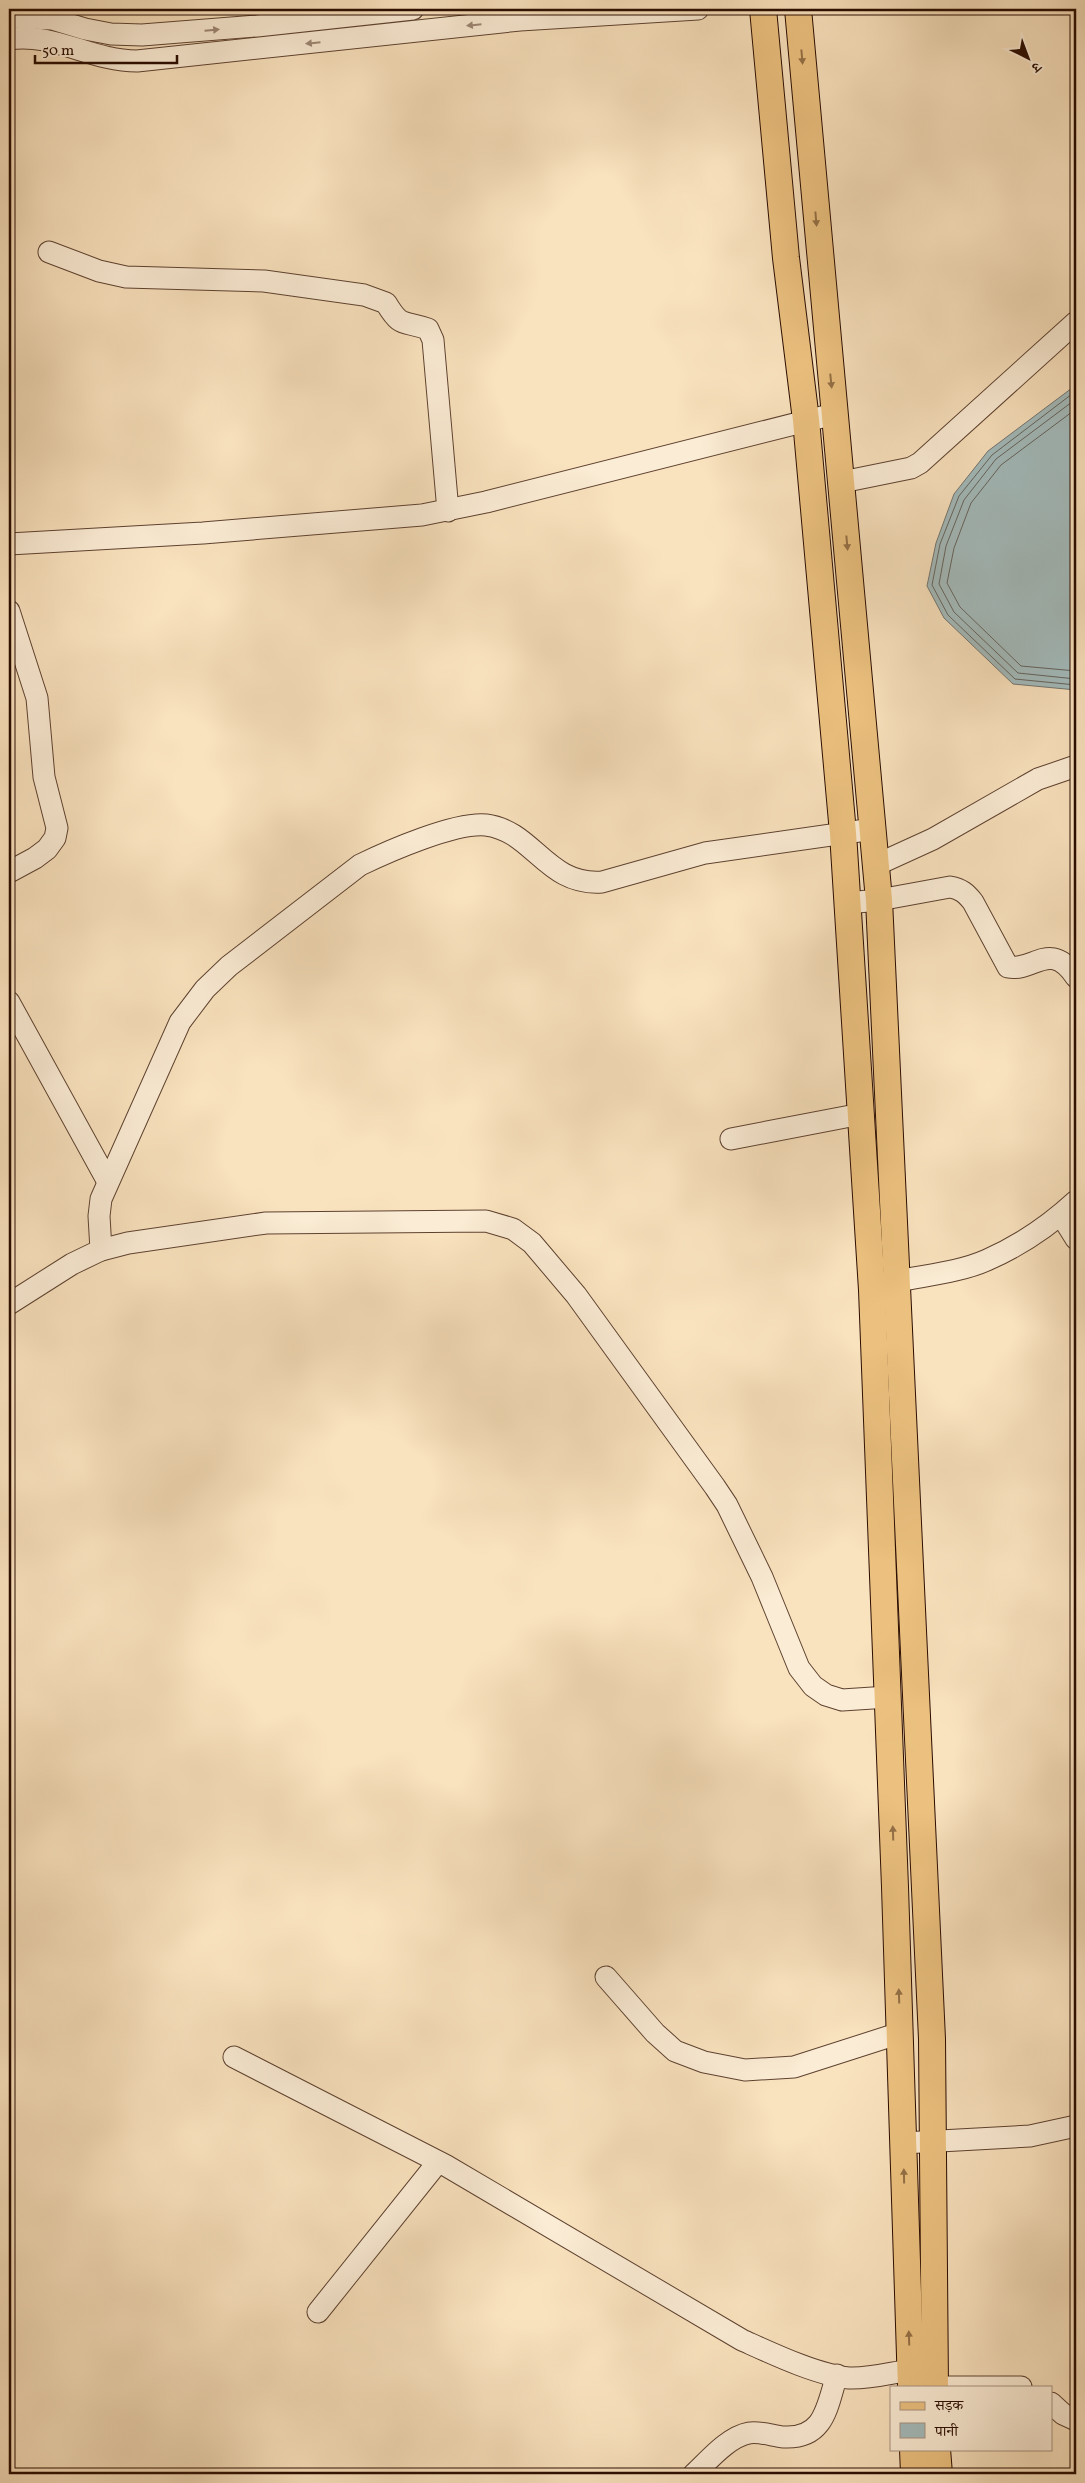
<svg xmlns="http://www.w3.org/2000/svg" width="1085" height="2483" font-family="Vollkorn,'Noto Serif Devanagari',serif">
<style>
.water{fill:#a3bbbc;stroke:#737571}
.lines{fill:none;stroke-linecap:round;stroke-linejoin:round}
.shore{stroke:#66645e;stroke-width:1}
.minor-casing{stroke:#5e4230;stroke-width:23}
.major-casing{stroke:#2a0c00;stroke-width:28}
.minor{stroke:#fbecd5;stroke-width:21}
.major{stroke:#ecc17f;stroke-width:26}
.oneway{fill:#9d8775}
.oneway2{fill:#957046}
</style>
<rect width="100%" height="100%" fill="#f9e2be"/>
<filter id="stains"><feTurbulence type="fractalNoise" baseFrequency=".004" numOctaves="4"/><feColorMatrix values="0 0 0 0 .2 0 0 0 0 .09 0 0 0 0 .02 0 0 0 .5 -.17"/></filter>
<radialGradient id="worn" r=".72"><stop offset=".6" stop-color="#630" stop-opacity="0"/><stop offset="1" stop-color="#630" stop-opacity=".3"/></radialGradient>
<path class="water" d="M 1076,385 L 1076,690 L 1013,684 L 944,618 L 927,586 L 936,543 L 954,494 L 988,451 Z"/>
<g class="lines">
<g class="shore">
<path d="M 1076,391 L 992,455 L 959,496 L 940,544 L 932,585 L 948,615 L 1015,679 L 1076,685"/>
<path d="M 1076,399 L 996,459 L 964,500 L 946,546 L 939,584 L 954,612 L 1018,673 L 1076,679"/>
<path d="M 1076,409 L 1001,465 L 971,503 L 954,548 L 947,583 L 960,607 L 1021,666 L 1076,671"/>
</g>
<g class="minor-casing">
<g id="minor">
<path d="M 9,17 L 52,19 L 85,29 L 111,34 L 142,35 L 257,26 L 413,9"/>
<path d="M 9,39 C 53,32 91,61 137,61 L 520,20 L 698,9"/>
<path d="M 49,252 L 99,271 L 126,277 L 264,281 L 364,295 L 386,303 C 401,328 402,320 428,329 L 433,340 L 448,511"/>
<path d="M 842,482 L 911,468 L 920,463 L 1076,322"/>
<path d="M 9,544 L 203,533 L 422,515 L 486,502 L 834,414"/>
<path d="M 9,611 L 37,698 L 44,777 L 57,828 L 55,838 L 47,849 L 35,858 L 9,872"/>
<path d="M 876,865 L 933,839 L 1038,779 L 1076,766"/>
<path d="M 847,903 L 879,900 L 950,887 C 961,889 966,893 973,902 L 1008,967 C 1034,972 1050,939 1076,977"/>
<path d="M 9,1002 L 108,1182"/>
<path d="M 731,1139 L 861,1114"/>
<path d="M 1061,1215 L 1076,1239"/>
<path d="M 101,1250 L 99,1216 L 101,1199 L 180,1022 L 205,989 L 229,966 L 360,865 C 389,851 455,822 486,825 C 534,831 546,886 602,882 L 705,853 L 873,829"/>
<path d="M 898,1281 C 927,1275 960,1272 987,1260 C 1019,1246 1051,1224 1076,1201"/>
<path d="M 9,1304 L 72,1264 L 101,1250 L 128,1243 L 266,1223 L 486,1221 L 513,1229 L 532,1243 L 576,1295 L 715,1487 L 727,1505 L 762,1577 L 799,1668 L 813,1686 L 826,1695 L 842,1700 L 888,1697"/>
<path d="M 606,1977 L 655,2033 L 675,2051 L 704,2062 L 745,2070 L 794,2067 L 900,2033"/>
<path d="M 234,2057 L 445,2165 L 742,2340 C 771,2353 817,2375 849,2378 C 869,2379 890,2373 910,2370"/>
<path d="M 903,2143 L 1030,2136 L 1076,2126"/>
<path d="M 318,2312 L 438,2162"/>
<path d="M 948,2387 L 1021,2387"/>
<path d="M 1051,2403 L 1063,2414 L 1076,2420"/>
<path d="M 694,2474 C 709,2460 728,2437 749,2433 C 760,2431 773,2436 784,2437 C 825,2439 827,2406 837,2375"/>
</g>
</g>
<g class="major-casing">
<g id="major">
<path d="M 763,9 L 786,258 L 806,420 L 843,833 L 872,1290 L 895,1887 L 911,2387"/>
<path d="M 798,9 L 879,900 L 932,2039 L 935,2387"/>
<path d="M 913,2449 L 914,2474"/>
<path d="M 937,2449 L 939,2474"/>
</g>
</g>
<use href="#minor" class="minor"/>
<use href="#major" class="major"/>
</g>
<defs><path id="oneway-solid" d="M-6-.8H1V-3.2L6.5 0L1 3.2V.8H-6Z" transform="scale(1.25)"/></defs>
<g class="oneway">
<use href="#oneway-solid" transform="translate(474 25) rotate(174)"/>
<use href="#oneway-solid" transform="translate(212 30) rotate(-5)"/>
<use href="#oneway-solid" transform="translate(313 43) rotate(174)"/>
</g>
<g class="oneway2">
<use href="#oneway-solid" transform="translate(802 57) rotate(85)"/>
<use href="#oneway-solid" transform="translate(816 219) rotate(85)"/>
<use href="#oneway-solid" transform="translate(831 381) rotate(84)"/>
<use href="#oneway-solid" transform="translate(847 543) rotate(85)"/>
<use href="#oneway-solid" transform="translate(893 1833) rotate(-92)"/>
<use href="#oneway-solid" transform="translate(899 1996) rotate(-92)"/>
<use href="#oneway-solid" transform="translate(904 2176) rotate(-91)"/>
<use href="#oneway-solid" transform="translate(909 2338) rotate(-92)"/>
</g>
<rect width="1085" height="2483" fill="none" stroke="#f9e2be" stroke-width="30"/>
<rect x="10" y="10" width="1065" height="2463" fill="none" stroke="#2a0c00" stroke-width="2.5"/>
<rect x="15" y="15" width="1055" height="2453" fill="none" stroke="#2a0c00"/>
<rect x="890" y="2386" width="162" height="65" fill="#fbecd5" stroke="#a79280"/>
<rect x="900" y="2402" width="25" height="8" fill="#ecc17f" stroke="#a79280"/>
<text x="935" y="2410" font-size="15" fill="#2a0c00">सड़क</text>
<rect x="900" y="2423" width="25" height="15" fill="#a3bbbc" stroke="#a79280"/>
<text x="935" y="2436" font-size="15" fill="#2a0c00">पानी</text>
<g transform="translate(1028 58) rotate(138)" stroke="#fbecd5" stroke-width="4" paint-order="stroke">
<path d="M0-4L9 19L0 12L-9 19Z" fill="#2a0c00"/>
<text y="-8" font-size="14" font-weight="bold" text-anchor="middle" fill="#2a0c00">उ</text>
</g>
<path d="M35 55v8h142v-8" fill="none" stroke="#2a0c00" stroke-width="2.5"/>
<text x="42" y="55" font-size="15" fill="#2a0c00" stroke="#fbecd5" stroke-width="4" paint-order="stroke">50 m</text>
<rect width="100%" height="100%" filter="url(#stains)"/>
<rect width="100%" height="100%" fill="url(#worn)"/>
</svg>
